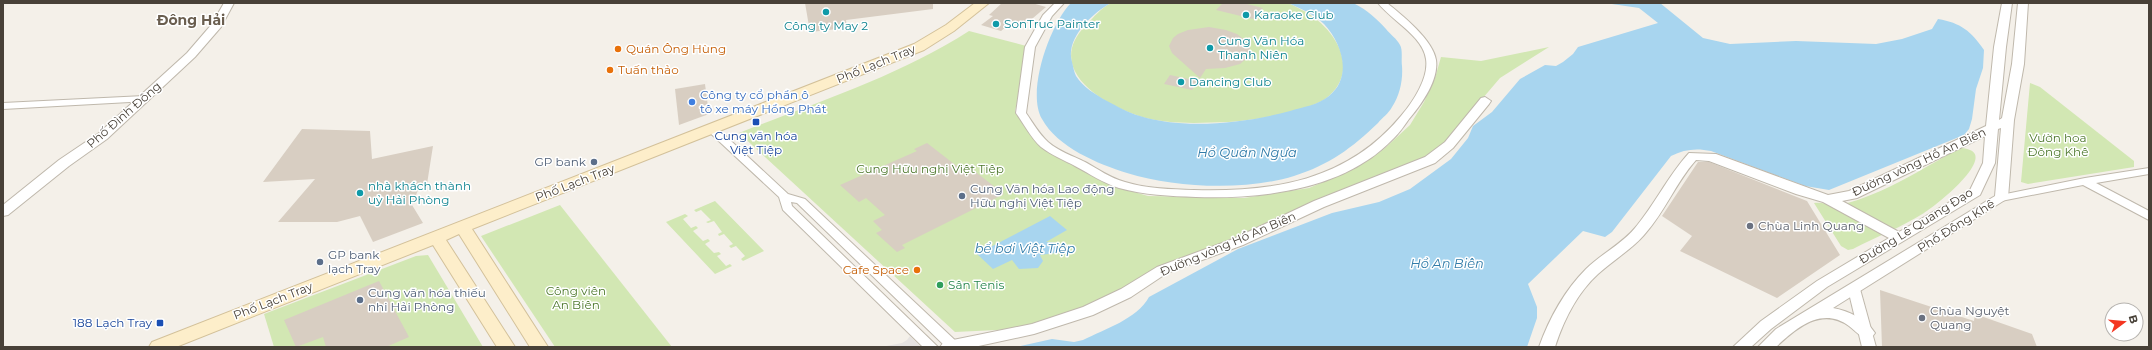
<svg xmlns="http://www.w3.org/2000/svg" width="2152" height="350" font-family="Montserrat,sans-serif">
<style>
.green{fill:#d2e7b3}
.parking{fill:#e6e3e1}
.water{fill:#a8d5ef}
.building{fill:#d8cec2}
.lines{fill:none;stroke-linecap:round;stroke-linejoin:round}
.minor-casing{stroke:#bfb8ac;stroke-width:2}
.tertiary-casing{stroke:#bfb8ac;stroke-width:2}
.secondary-casing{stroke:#d3c19a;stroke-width:2}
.minor{fill:#fff;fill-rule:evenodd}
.tertiary{fill:#fff;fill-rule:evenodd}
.secondary{fill:#fdeeca;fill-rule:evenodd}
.culture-dot{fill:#0f9aa8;stroke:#fff;stroke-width:1.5}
.food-dot{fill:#e8710a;stroke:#fff;stroke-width:1.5}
.shop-dot{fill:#3f7fe0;stroke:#fff;stroke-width:1.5}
.transit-dot{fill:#1a4fb4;stroke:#fff;stroke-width:1.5}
.service-dot{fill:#5c6f8a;stroke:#fff;stroke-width:1.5}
.worship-dot{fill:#6b7280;stroke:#fff;stroke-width:1.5}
.leisure-dot{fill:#2e9e5b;stroke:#fff;stroke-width:1.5}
.labels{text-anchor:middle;stroke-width:3;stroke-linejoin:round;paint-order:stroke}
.culture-label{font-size:12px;fill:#0d838f;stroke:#fff;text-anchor:start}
.food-label{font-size:12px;fill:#c56008;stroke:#fff;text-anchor:start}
.street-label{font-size:12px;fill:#484138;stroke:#fff}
.shop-label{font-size:12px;fill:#366cbe;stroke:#fff;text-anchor:start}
.transit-label{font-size:12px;fill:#164399;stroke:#fff}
.park-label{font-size:12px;fill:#4d782c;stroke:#fff}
.service-label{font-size:12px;fill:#4e5e75;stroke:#fff;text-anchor:start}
.worship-label{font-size:12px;fill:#5b616d;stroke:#fff;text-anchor:start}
.leisure-label{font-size:12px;fill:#27864d;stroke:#fff;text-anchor:start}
.water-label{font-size:13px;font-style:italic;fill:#317ca9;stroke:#fff}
.quarter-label{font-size:14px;font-weight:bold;fill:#6a5e4f;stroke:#fff}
</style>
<rect width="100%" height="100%" fill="#f4f0e9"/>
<g class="green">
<path d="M 1111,3 C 1152,3 1193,3 1234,3 C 1251,3 1271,0 1287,3 C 1292,4 1298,8 1302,10 C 1332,25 1361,66 1330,95 C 1313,112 1253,120 1228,122 C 1199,123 1167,125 1139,116 C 1100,103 1044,68 1086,25 C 1094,17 1101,8 1111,3 Z"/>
<path d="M 969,31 L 1030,47 L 1015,111 L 1041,144 L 1110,185 L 1148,196 L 1244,198 L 1309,188 L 1356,168 L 1384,149 L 1410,125 L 1424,102 L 1435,78 L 1441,57 L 1481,61 L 1549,47 L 1500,78 L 1430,160 L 1316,202 L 1160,269 L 1126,291 L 1060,319 L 1019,329 L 955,332 L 739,133 C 817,102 899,76 969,31 Z"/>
<path d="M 2030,83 L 2040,87 L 2134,161 L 2134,167 L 2028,184 L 2021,182 Z"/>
<path d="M 1960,148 C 2006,150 1937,205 1924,213 C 1902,227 1876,237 1853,249 L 1848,250 L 1841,246 L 1814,203 C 1821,202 1828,205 1835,205 C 1871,202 1927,166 1960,148 Z"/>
<path d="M 715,201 L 764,251 L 743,261 L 741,259 L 745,256 L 736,246 L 731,248 L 729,246 L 733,244 L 724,234 L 719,236 L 718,234 L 722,232 L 714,221 L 708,223 L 706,222 L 711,220 L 701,210 L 696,212 L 694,210 Z"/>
<path d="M 560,205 L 672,347 L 555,347 L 481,236 Z"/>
<path d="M 685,214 L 688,216 L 683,219 L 691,228 L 696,226 L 698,228 L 693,231 L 703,241 L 708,239 L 710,241 L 705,244 L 714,253 L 719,252 L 721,254 L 717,256 L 726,266 L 730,264 L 732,266 L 715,274 L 666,222 Z"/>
<path d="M 428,255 L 483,347 L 274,347 L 264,314 L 416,256 Z"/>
</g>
<path class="parking" d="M 910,336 L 921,347 L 881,347 L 902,343 L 907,340 Z"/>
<g class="water">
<path d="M 1071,3 L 1111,3 C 1092,13 1065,39 1072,62 C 1073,66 1074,72 1076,76 C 1083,87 1096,95 1107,101 C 1117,106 1128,113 1140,116 C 1184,130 1246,123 1290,111 C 1303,107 1318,105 1329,96 C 1353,77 1342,43 1324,24 C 1315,15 1300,8 1288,3 C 1300,3 1347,0 1355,4 C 1366,9 1378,20 1386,29 C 1390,34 1397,39 1400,45 C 1403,50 1401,60 1402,66 C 1403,80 1400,95 1392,107 C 1389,113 1382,118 1378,123 C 1352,148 1329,165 1294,176 C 1245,191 1176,188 1127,173 C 1098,164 1057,147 1042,119 C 1026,92 1050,24 1071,3 Z"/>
<path d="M 1605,3 L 1660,3 L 1703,38 L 1730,44 L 1796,41 L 1876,44 L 1902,39 L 1932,29 L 1938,19 C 1961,23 1971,31 1984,50 L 1983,68 L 1976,89 L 1972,119 L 1969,129 L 1964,135 L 1829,190 L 1805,186 L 1711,151 C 1697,148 1684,149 1671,156 L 1612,232 L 1605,237 L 1583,231 L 1528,284 L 1537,307 L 1537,318 L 1527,347 L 1016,347 L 1052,339 L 1074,342 L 1083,340 C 1105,329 1137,319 1149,297 L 1238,249 L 1332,213 L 1379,202 L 1410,189 L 1451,159 L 1468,138 L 1473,126 L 1492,112 L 1520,79 L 1545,65 L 1556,66 L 1563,62 L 1573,54 L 1578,47 L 1658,23 L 1639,8 Z"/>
<path d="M 1050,216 L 1067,230 L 1046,242 L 1058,243 L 1060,248 L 1056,253 L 1040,255 L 1043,261 L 1038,268 L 1019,269 L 1012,260 L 993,269 L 977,254 Z"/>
</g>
<g class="building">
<path d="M 805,3 L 933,3 L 933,9 L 846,20 L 847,28 L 810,32 Z"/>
<path d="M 1002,3 L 1032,3 L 1046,7 L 1026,24 L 1013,21 L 1001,31 L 981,25 L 993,16 L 989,15 Z"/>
<path d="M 1223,3 L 1243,3 L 1263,8 L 1253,19 L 1216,10 Z"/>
<path d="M 1209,27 L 1226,30 L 1237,34 L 1246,41 L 1250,49 L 1247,58 L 1240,64 L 1225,68 L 1206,69 L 1200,78 L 1172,53 L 1169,46 L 1173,38 L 1178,34 L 1188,30 Z"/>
<path d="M 1170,75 L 1198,81 L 1192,90 L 1164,84 Z"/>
<path d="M 705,84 L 709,114 L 679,125 L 675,89 Z"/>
<path d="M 302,129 L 370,131 L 372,159 L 433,146 L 427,184 L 420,185 L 412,205 L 423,223 L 373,242 L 360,216 L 337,222 L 278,222 L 315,179 L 263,182 Z"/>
<path d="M 927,143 L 967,174 L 973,170 L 1004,194 L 902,245 L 905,248 L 897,252 L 876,233 L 882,230 L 873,221 L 885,215 L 866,198 L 859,202 L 840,185 L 917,151 L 914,149 Z"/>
<path d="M 1698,162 L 1709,162 L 1807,201 L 1840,255 L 1777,298 L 1680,251 L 1692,236 L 1662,216 Z"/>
<path d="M 379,281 L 409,337 L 386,347 L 326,347 L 323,337 L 296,347 L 284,320 Z"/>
<path d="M 1880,290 L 1974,321 L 1975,314 L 2032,334 L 2037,347 L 1882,347 Z"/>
</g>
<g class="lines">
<g class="minor-casing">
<g id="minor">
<path d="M 1055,3 L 1064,3 L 1052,16 L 1035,47 L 1026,113 C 1033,123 1039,134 1048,142 C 1058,151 1073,156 1085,162 C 1098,169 1110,178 1125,182 C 1147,189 1171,189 1194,190 C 1274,192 1347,181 1401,116 C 1413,102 1429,78 1426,59 C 1423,36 1391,20 1378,3 L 1387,3 C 1402,15 1433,40 1436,60 C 1439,80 1421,105 1409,119 C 1404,126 1400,132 1394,138 C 1345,190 1263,199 1196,197 C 1170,196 1144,195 1119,188 C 1103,183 1090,174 1075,166 C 1064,160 1051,155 1041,147 C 1031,138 1024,124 1016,113 L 1025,47 L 1043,15 Z"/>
<path d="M 144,96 L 148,97 L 149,99 L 148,101 L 3,109 L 3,103 Z"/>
<path d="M 712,126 L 716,127 L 788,194 L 805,199 L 958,343 L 959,347 L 946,347 L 797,203 L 791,202 L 792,206 L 938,347 L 923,347 L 783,210 L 779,197 L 708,131 L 707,129 L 708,127 Z"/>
<path d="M 2149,168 L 2149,174 L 2096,183 L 2149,211 L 2149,220 L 2083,185 L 2001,201 L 1995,198 L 2001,195 L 2085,178 Z"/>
<path d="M 1854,285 L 1858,286 L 1860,289 L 1876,347 L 1862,347 L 1848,289 L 1850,286 Z"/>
</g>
</g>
<g class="tertiary-casing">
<g id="tertiary">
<path d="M 224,3 L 234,3 L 221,27 L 195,57 L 107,139 L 69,166 L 8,215 L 3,216 L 3,205 L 59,160 L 99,133 L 187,53 L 212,24 Z"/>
<path d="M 2002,3 L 2012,3 L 2006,47 L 1999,120 L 2002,118 L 2012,64 L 2018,3 L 2028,3 L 2024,64 L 2014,120 L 2008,198 L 1833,308 C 1849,311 1866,319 1875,333 L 1872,337 C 1862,340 1857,332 1849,326 C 1822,306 1796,328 1776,347 L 1758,347 L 1776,329 L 1995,196 L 2001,128 L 1998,129 L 1995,163 L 1980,195 L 1827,287 L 1771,329 L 1751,347 L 1733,347 L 1761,321 L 1817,281 L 1889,238 L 1823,202 L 1796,194 L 1709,161 L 1696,160 C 1676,182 1665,212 1644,235 C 1631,250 1612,261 1598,274 C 1577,293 1563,322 1555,347 L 1539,347 C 1549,319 1565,290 1586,269 C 1601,254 1622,244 1635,228 C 1655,204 1668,176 1689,153 L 1716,154 L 1828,195 L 1849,191 L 1986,126 L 1994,47 ZM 1985,136 L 1983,163 L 1970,190 L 1899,232 L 1842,201 L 1857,198 Z"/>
<path d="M 1485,97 L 1491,101 L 1489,104 L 1453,148 L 1435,163 L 1324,207 L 1243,245 L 1167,273 L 1131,297 L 1093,315 L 1034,334 L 974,347 L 940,347 L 943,343 L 948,341 L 1032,324 L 1083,307 L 1121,289 L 1157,267 L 1233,239 L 1314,201 L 1425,157 L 1445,142 L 1481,98 Z"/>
</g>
</g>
<g class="secondary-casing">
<path id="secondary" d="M 975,3 L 989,3 L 954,31 L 924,50 L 472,229 L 548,347 L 530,347 L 459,234 L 446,240 L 515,347 L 497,347 L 433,245 L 176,347 L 149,347 L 152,342 L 914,44 L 946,25 Z"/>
</g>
<use href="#minor" class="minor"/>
<use href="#tertiary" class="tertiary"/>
<use href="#secondary" class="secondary"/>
</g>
<g class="culture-dot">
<circle cx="826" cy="12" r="4"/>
<circle cx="1246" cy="15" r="4"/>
<circle cx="996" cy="24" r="4"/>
<circle cx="1210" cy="48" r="4"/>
<circle cx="1181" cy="82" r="4"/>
<circle cx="360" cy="193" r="4"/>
</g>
<g class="food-dot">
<circle cx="618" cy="49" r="4"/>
<circle cx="610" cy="70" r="4"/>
<circle cx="917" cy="270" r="4"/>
</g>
<circle class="shop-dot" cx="692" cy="102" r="4"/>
<g class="transit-dot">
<rect x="752" y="118" width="8" height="8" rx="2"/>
<rect x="156" y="319" width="8" height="8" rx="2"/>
</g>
<g class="service-dot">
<circle cx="594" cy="162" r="4"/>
<circle cx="962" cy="196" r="4"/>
<circle cx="320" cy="262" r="4"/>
<circle cx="360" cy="300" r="4"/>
</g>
<g class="worship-dot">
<circle cx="1750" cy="226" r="4"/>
<circle cx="1922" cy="318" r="4"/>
</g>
<circle class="leisure-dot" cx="940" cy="285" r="4"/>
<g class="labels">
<g class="culture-label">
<text x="1254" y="19">Karaoke Club</text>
<text x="1004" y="28">SonTruc Painter</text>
<text x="826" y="30" text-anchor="middle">Công ty May 2</text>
<text x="1218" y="45">Cung Văn Hóa<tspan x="1218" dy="14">Thanh Niên</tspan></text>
<text x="1189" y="86">Dancing Club</text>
<text x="368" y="190">nhà khách thành<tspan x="368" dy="14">uỷ Hải Phòng</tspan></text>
</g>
<g class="food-label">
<text x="626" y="53">Quán Ông Hùng</text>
<text x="618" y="74">Tuấn thảo</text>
<text x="909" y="274" text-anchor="end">Cafe Space</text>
</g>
<g class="street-label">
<text transform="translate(876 64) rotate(-22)" y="4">Phố Lạch Tray</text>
<text transform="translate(124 115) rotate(-41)" y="4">Phố Đình Đông</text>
<text transform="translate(1919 162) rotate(-25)" y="4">Đường vòng Hồ An Biên</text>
<text transform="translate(575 183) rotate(-21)" y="4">Phố Lạch Tray</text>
<text transform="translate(1916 226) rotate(-32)" y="4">Đường Lê Quang Đạo</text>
<text transform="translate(1956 226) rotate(-32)" y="4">Phố Đông Khê</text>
<text transform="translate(1228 244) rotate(-23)" y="4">Đường vòng Hồ An Biên</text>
<text transform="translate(273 301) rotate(-21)" y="4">Phố Lạch Tray</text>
</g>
<g class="shop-label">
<text x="700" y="99">Công ty cổ phần ô<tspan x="700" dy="14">tô xe máy Hồng Phát</tspan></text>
</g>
<g class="transit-label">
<text x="756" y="140">Cung văn hóa<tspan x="756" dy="14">Việt Tiệp</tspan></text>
<text x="152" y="327" text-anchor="end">188 Lạch Tray</text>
</g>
<g class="park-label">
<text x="2058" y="142">Vườn hoa<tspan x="2058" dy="14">Đông Khê</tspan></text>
<text x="930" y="173">Cung Hữu nghị Việt Tiệp</text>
<text x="576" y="295">Công viên<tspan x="576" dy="14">An Biên</tspan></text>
</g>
<g class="service-label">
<text x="586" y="166" text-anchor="end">GP bank</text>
<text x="970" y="193">Cung Văn hóa Lao động<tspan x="970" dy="14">Hữu nghị Việt Tiệp</tspan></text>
<text x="328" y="259">GP bank<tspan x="328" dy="14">lạch Tray</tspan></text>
<text x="368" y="297">Cung văn hóa thiếu<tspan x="368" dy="14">nhi Hải Phòng</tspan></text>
</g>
<g class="worship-label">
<text x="1758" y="230">Chùa Linh Quang</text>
<text x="1930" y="315">Chùa Nguyệt<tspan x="1930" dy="14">Quang</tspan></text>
</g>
<g class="leisure-label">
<text x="948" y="289">Sân Tenis</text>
</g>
<g class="water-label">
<text x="1247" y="157">Hồ Quần Ngựa</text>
<text x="1025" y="253">bể bơi Việt Tiệp</text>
<text x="1447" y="268">Hồ An Biên</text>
</g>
<g class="quarter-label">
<text x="191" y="25">Đông Hải</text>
</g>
</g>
<rect width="2152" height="350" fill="none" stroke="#484138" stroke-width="8"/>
<g transform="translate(2124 322) rotate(74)"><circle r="19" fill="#ffffff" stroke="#b6b3af"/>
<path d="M0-3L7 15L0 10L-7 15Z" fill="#f43621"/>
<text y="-6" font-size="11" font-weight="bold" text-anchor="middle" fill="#484138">B</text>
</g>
</svg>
